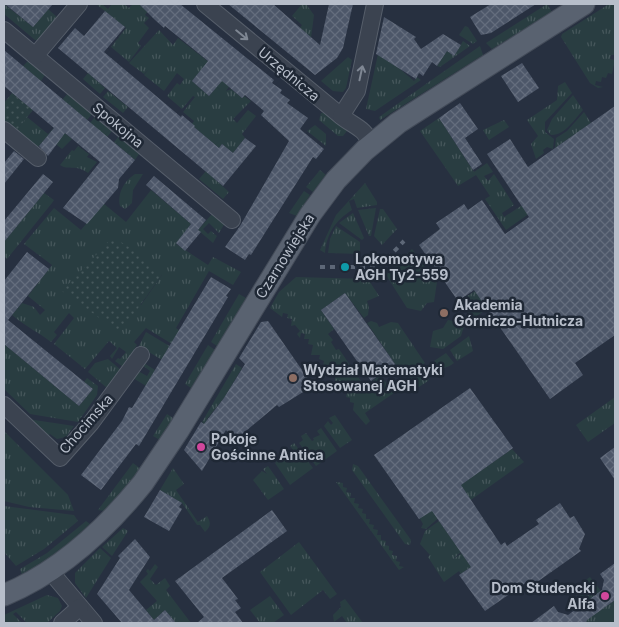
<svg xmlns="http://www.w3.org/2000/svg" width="619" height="627" font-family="Inter,sans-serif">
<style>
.grass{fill:url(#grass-tufts);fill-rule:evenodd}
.garden{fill:url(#garden-dots)}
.building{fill:url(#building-cross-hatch)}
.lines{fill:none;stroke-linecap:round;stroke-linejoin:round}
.minor-casing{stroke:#565e6a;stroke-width:18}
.major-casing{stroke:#444c59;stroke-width:23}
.minor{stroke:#3b4350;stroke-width:16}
.major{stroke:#596270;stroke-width:21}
.rail{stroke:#5d6777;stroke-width:4;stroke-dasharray:5 5;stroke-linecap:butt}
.oneway{stroke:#7f8793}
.culture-dot{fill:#0f9aa8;stroke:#1f2835;stroke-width:2}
.education-dot{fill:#8d6e63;stroke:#1f2835;stroke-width:2}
.hotel-dot{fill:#d1479c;stroke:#1f2835;stroke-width:2}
.labels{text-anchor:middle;stroke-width:5;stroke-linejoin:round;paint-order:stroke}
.street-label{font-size:14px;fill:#b7beca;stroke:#1f2835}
.poi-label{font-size:14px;font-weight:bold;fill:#b7beca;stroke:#1f2835;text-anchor:start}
</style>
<defs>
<pattern id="grass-tufts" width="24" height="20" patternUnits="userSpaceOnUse" patternTransform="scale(1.25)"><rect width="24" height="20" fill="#293d41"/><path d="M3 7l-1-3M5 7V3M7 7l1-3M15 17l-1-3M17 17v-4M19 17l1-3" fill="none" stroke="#46575b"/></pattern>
<pattern id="garden-dots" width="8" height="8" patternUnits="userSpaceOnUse" patternTransform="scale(1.25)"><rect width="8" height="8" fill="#293d41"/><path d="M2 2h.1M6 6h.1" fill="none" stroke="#46575b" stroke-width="1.8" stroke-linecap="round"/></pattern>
<pattern id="building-cross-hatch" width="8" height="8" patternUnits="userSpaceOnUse" patternTransform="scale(1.25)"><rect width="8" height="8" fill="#4d5769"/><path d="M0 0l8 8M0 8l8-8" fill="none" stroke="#646d7d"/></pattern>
</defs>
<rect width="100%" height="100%" fill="#273040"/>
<g class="grass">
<path d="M 4,4 L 33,27 L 48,9 L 57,17 L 38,40 L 35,40 L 4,14 Z"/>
<path d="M 96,4 L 102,4 L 108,9 L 112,4 L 124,4 L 129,8 L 133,4 L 139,4 L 148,11 L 145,15 L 149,18 L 144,23 L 149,28 L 138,43 L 141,46 L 129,62 L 111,47 L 126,28 Z"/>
<path d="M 302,4 L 306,4 L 314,15 L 311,38 L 300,28 L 302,25 L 292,16 Z"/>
<path d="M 547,4 L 552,12 L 492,49 L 486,43 Z"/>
<path d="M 609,4 L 615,4 L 615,55 L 611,55 L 610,59 L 615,60 L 612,74 L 608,73 L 606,78 L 602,77 L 601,82 L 596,81 L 595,85 L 603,87 L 598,88 L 590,83 L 561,37 L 562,34 Z"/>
<path d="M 465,26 L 468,27 L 477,41 L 473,44 L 459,35 Z"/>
<path d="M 159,30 L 173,45 L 178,38 L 219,70 L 216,72 L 202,69 L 192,81 L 209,96 L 223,79 L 231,84 L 226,91 L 231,89 L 242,98 L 244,96 L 251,101 L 233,119 L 237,123 L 248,110 L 256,116 L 242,134 L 245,138 L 233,153 L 222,144 L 219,148 L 194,127 L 192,124 L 194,121 L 183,112 L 195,97 L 193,96 L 182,109 L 167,96 L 177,83 L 180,85 L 184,79 L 177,73 L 164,91 L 144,75 L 149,69 L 144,74 L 129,63 Z"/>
<path d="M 463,41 L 470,46 L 440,67 L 437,66 L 447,51 L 454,56 Z"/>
<path d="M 480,46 L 483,55 L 380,120 L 379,117 Z"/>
<path d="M 378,54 L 400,69 L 414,81 L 417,77 L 421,80 L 375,111 L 366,109 Z"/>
<path d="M 348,57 L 352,60 L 346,88 L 343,92 L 333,91 L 321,81 Z"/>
<path d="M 28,61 L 45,75 L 41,81 L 23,66 Z"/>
<path d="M 88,73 L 105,88 L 100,94 L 83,79 Z"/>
<path d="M 565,82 L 572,93 L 545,122 L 545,132 L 554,139 L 553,149 L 547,147 L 543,150 L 544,153 L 536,159 L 531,144 L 538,136 L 527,120 L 557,100 L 558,86 Z"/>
<path d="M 108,91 L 128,107 L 123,113 L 103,97 Z"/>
<path d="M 68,93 L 92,114 L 87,120 L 62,100 Z"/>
<path d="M 573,95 L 583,110 C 575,119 564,136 551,135 L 547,130 L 552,119 Z"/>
<path d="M 584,112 L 591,123 L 555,148 L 556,138 L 567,131 Z"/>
<path d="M 321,113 L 325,113 L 347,131 L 343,136 L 338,136 L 319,120 Z"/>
<path d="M 27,117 L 48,134 L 56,126 L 72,139 L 62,149 L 47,137 L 36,149 L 15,132 Z"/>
<path d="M 95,117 L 112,131 L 107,137 L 90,123 Z"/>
<path d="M 439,118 L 474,172 L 487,163 L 493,172 L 484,176 L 488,181 L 494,174 L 514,205 L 502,213 L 504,217 L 527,202 L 533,211 L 506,230 L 485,199 L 490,196 L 476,175 L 458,186 L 420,131 Z"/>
<path d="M 504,120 L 509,127 L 489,140 L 483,130 Z"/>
<path d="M 315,125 L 326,134 L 326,146 L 307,131 Z"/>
<path d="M 119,136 L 139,154 L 135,160 L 114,142 Z"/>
<path d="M 78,146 L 89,154 L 87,157 L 97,162 L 88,173 C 76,164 69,171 60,165 L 72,150 L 74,151 Z"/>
<path d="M 320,170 L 326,175 L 313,192 L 306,187 Z"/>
<path d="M 206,171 L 229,192 L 223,199 L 199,179 Z"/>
<path d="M 135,174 L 143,174 L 133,190 L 132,203 L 125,209 L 120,206 C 117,194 124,181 135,174 Z"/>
<path d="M 365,183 L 377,202 L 377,205 L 357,208 L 354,199 L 349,201 L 352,210 C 335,221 327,233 325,253 L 320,250 L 336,215 Z"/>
<path d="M 151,190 L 191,224 L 176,244 L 208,265 L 213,257 L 241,272 L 233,285 L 209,271 L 176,328 L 180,331 L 172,344 L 146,328 L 134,342 L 137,345 L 123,367 L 115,361 L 118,358 L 120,359 L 126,352 L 119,347 L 112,359 L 110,356 L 117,348 L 109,341 L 85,369 L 54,344 L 74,318 L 69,313 L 54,332 L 57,335 L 51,342 C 38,332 25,326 12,315 L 22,303 L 34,307 L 40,315 L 45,310 L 28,296 L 52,265 L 24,244 L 54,208 L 81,230 L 103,203 L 126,222 ZM 91,263 L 162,275 L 141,305 Z"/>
<path d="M 304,191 L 310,195 L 297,216 L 289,213 Z"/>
<path d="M 44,193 L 54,200 L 52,203 L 7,259 L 4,256 L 4,242 Z"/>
<path d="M 376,208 L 371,236 L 369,236 L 358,210 Z"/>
<path d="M 380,209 L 383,209 L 397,229 L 382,245 L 374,236 Z"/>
<path d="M 353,213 L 364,238 L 362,240 L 339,223 Z"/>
<path d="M 212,214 L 225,223 L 219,233 L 209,223 L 203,229 L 208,234 L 211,231 L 217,236 L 213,243 L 198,230 Z"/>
<path d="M 336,226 L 360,242 L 360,254 L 328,253 L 330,239 Z"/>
<path d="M 412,249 L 437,282 L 434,302 L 427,303 L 421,311 L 407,308 L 386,275 Z"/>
<path d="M 296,277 L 368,279 L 379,296 L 367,301 L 369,307 L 368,315 L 364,318 L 345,293 L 321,310 L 334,329 L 328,334 L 333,340 L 331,342 L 336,350 L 339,349 L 365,387 L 380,375 L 394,393 L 365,413 L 370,421 L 366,425 L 353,410 L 354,403 L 350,402 L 350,398 L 346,397 L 347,392 L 342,391 L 343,387 L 338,386 L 339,382 L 335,381 L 335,376 L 331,375 L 332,371 L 327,370 L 327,365 L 323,365 L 324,361 L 319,359 L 320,355 L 311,355 L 313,345 L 308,344 L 309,339 L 304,339 L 305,334 L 301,333 L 300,338 L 297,334 L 300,331 L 295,325 L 291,326 L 292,319 L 287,318 L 288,314 L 283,313 L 282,317 L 270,308 L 279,292 Z"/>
<path d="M 478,289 L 484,304 L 481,306 L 484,311 L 472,319 L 460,301 Z"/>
<path d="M 239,294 L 246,298 L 217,346 L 211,342 Z"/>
<path d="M 448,320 L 465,323 L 461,336 L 443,349 L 430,347 L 433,331 L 443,328 Z"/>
<path d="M 371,321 L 377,323 L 379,327 L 391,322 L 398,323 L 425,363 L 404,377 L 367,323 Z"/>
<path d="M 146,332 L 171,347 L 162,360 L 139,346 Z"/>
<path d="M 469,336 L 473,351 L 457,361 L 450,350 Z"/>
<path d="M 4,344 L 79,406 L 93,389 L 84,382 L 87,378 L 98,386 L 97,395 L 78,422 L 30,414 L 4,389 Z"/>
<path d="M 208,345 L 215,350 L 191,388 L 185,384 Z"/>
<path d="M 446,353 L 454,363 C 446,369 440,370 434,361 Z"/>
<path d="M 108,359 L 121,370 L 107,388 L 88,372 L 95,363 Z"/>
<path d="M 144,363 L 155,370 L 146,386 L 133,378 L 138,371 L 147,376 L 150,371 L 142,365 Z"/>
<path d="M 236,364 L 242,368 L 224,398 L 207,419 L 207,427 L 202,422 Z"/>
<path d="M 426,366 L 430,374 L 428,381 L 419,387 L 410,385 L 406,380 Z"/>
<path d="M 615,397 L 615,423 L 588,442 L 576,425 Z"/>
<path d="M 167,414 L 173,418 L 160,440 L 153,436 Z"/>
<path d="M 335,415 L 352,440 L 340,448 L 324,426 L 328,421 L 331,425 L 333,423 L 329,418 Z"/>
<path d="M 28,419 L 74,426 L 66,437 L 57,439 L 50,434 L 46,437 Z"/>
<path d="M 321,428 L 337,451 L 316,466 L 299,443 L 303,440 L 301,436 L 306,433 L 312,441 L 314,440 L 313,438 L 320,435 L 317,431 Z"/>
<path d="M 4,431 L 68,495 L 74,511 L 29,507 L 4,501 Z"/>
<path d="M 294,443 L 313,468 L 290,485 L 275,463 L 290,450 L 291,453 L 294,451 L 290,446 Z"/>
<path d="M 512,449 L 524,462 L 461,507 L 450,492 Z"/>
<path d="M 133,463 L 141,469 L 105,511 L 98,510 Z"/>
<path d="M 353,464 L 358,466 L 411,540 L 410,545 L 405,544 L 352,470 Z"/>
<path d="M 268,466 L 284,489 L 268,500 L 253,480 L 262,471 L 267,474 L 263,469 Z"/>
<path d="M 173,468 L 184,484 L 176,490 L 198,522 L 207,516 C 211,522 211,527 205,532 L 200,525 L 197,525 L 182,503 L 160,490 Z"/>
<path d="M 336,482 L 343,483 L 343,487 L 347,488 L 346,492 L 351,493 L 350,498 L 355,498 L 354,503 L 359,504 L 358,508 L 363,509 L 362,513 L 366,514 L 366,519 L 370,519 L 369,524 L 374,525 L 373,529 L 378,530 L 377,535 L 381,535 L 381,540 L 386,541 L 385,545 L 389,546 L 389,550 L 393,551 L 392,555 L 397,556 L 396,561 L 400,562 L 399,566 L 404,567 L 399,570 Z"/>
<path d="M 439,500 L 443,514 L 426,529 L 421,528 L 423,524 L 418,515 Z"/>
<path d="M 4,506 L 66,514 L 74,515 L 78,521 L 44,549 L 16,566 L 4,552 Z"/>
<path d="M 86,521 L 90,524 C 69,544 47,561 22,575 L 20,569 L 47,553 Z"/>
<path d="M 439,521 L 461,552 L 452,560 L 462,553 L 495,549 L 461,574 L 459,571 L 444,582 L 428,557 L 430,555 L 420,544 L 425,531 Z"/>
<path d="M 123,528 L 128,531 L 112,556 L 102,547 Z"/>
<path d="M 299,542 L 337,594 L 330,599 L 323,590 L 291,615 L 260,572 Z"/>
<path d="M 100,548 L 111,558 L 86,598 L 75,583 L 75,573 Z"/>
<path d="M 155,564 L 158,567 L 150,579 L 156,585 L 165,578 L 170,586 L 166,590 L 191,623 L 176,623 L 165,610 L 154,620 L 146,610 L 157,601 L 140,582 L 148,574 L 146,571 L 148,569 L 150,571 Z"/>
<path d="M 590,577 L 601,591 L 585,603 L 575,588 Z"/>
<path d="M 47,595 L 58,598 L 62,606 L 60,611 L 47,623 L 27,623 L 16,612 L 13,614 L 22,623 L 4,623 L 4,615 Z"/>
<path d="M 270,596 L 284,615 L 273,623 L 260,623 L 250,610 Z"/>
<path d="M 345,599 L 363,623 L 347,623 L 342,616 L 334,622 L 333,615 L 341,607 L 340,602 Z"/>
<path d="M 615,600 L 615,623 L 582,623 Z"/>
</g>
<g class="garden">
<path d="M 12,93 L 33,110 L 15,132 L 4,124 L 4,103 Z"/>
<path d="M 113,237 L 135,251 L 162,275 L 120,333 L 62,291 Z"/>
</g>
<g class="building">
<path d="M 5,4 L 53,4 L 33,27 Z"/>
<path d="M 139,4 L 180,4 L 274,80 L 272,83 L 282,90 L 280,93 L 290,100 L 287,103 L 308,118 L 300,129 L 324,149 L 316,159 L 313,157 L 251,255 L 249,254 L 245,260 L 225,247 L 240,226 L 289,141 L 261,115 L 264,111 L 245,95 L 242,98 L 222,81 L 209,96 L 192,81 L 208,61 L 165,26 L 164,28 L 155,20 Z"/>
<path d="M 228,4 L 273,4 L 320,45 L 329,4 L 353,4 L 343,48 L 337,58 L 315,75 Z"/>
<path d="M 491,4 L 536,4 L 491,33 L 481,35 L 470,17 Z"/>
<path d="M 105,11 L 125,27 L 104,52 L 181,117 L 182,115 L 195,126 L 194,127 L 219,148 L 222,144 L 233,153 L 245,138 L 256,146 L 223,186 L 58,48 L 75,28 L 84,36 Z"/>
<path d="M 384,17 L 416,37 L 414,39 L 421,49 L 443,34 L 461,45 L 454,56 L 447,51 L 437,66 L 432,62 L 423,76 L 419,73 L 416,79 L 376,54 Z"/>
<path d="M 4,50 L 135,160 L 119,179 L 118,188 L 87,224 L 63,208 L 100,162 L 65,133 L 48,156 L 39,146 L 54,128 L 4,86 Z"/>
<path d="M 522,63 L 539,88 L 518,102 L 501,76 Z"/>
<path d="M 460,103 L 478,129 L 465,138 L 482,164 L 473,170 L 439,118 Z"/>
<path d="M 615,106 L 615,335 L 575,363 L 583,375 L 550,399 L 474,290 L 458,301 L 419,245 L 440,229 L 436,223 L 464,204 L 468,210 L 482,200 L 505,234 L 529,217 L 487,154 L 510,139 L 528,167 Z"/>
<path d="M 14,151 L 24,159 L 4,184 L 4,163 Z"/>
<path d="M 43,174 L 53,182 L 4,242 L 4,221 Z"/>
<path d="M 154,176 L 206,220 L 198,230 L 201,232 L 185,251 L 176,243 L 191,224 L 146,185 Z"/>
<path d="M 27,252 L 49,269 L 8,320 L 93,389 L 79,406 L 4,344 L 4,281 Z"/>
<path d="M 211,277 L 231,289 L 226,296 L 228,297 L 139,446 L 136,444 L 101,490 L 81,475 L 122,421 L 129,407 L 132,408 Z"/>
<path d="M 345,293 L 395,364 L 371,381 L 321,310 Z"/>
<path d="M 268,321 L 309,380 L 304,383 L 308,389 L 279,407 L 277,405 L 234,441 L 226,430 L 202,471 L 184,450 L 201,422 L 204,424 L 224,398 L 245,364 L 239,358 L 261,322 Z"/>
<path d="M 470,388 L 513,448 L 461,485 L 501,545 L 505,542 L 507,546 L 539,524 L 536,520 L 560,503 L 570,518 L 574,516 L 585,534 L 579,549 L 581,551 L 530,587 L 527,582 L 485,611 L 459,575 L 471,567 L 432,511 L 419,519 L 374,455 Z"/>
<path d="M 615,447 L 615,480 L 600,458 Z"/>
<path d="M 160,490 L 182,503 L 179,507 L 182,509 L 169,531 L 144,517 Z"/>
<path d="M 272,510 L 287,531 L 222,578 L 238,599 L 235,600 L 241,608 L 235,612 L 243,623 L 197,623 L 204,617 L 175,581 Z"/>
<path d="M 135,539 L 150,557 L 129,590 L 154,620 L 165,610 L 176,623 L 122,623 L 97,594 L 120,558 L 118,556 Z"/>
<path d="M 615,563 L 615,600 L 587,620 L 586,623 L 531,623 L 554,606 L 558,612 L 568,615 L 602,590 L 604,580 L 600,574 Z"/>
</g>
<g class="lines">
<g class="minor-casing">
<g id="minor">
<path d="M 205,4 L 341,116 C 353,126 366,128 371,145"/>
<path d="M 4,30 L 232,220"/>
<path d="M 35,56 L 79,4"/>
<path d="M 341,116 L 357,91 L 375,4"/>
<path d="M 4,130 L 38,158"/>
<path d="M 4,405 L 60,458 L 91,423 L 141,355"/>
<path d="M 50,571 L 94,623"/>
<path d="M 62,623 L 80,607"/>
</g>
</g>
<g class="major-casing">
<path id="major" d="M 4,595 C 60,572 105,530 143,483 L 178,431 L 310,215 L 336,180 L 365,150 L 398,123 L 584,4"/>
</g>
<use href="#minor" class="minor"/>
<use href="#major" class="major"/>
<path class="rail" d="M 320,267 L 374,267 L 385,261 L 404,241"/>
</g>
<defs><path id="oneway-shaft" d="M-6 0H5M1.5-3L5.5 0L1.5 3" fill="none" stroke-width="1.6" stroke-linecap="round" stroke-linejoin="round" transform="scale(1.25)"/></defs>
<g class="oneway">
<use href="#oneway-shaft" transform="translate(242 35) rotate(39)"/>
<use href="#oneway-shaft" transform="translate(361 73) rotate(-78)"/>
</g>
<circle class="culture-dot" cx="345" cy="267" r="5"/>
<g class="education-dot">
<circle cx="444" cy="313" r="5"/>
<circle cx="293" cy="378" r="5"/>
</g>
<g class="hotel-dot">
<circle cx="201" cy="447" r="5"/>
<circle cx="605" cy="596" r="5"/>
</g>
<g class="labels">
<g class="street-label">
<text transform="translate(289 74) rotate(40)" y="5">Urzędnicza</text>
<text transform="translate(118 125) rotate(40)" y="5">Spokojna</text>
<text transform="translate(285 256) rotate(-58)" y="5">Czarnowiejska</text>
<text transform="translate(86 424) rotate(-49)" y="5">Chocimska</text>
</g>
<g class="poi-label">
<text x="355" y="264">Lokomotywa<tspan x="355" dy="16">AGH Ty2-559</tspan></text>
<text x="454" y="310">Akademia<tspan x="454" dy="16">Górniczo-Hutnicza</tspan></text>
<text x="303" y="375">Wydział Matematyki<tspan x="303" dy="16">Stosowanej AGH</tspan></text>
<text x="211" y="444">Pokoje<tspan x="211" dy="16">Gościnne Antica</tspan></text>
<text x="595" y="593" text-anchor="end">Dom Studencki<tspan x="595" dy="16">Alfa</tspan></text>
</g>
</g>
<rect width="619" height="627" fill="none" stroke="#b7beca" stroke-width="10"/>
</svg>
